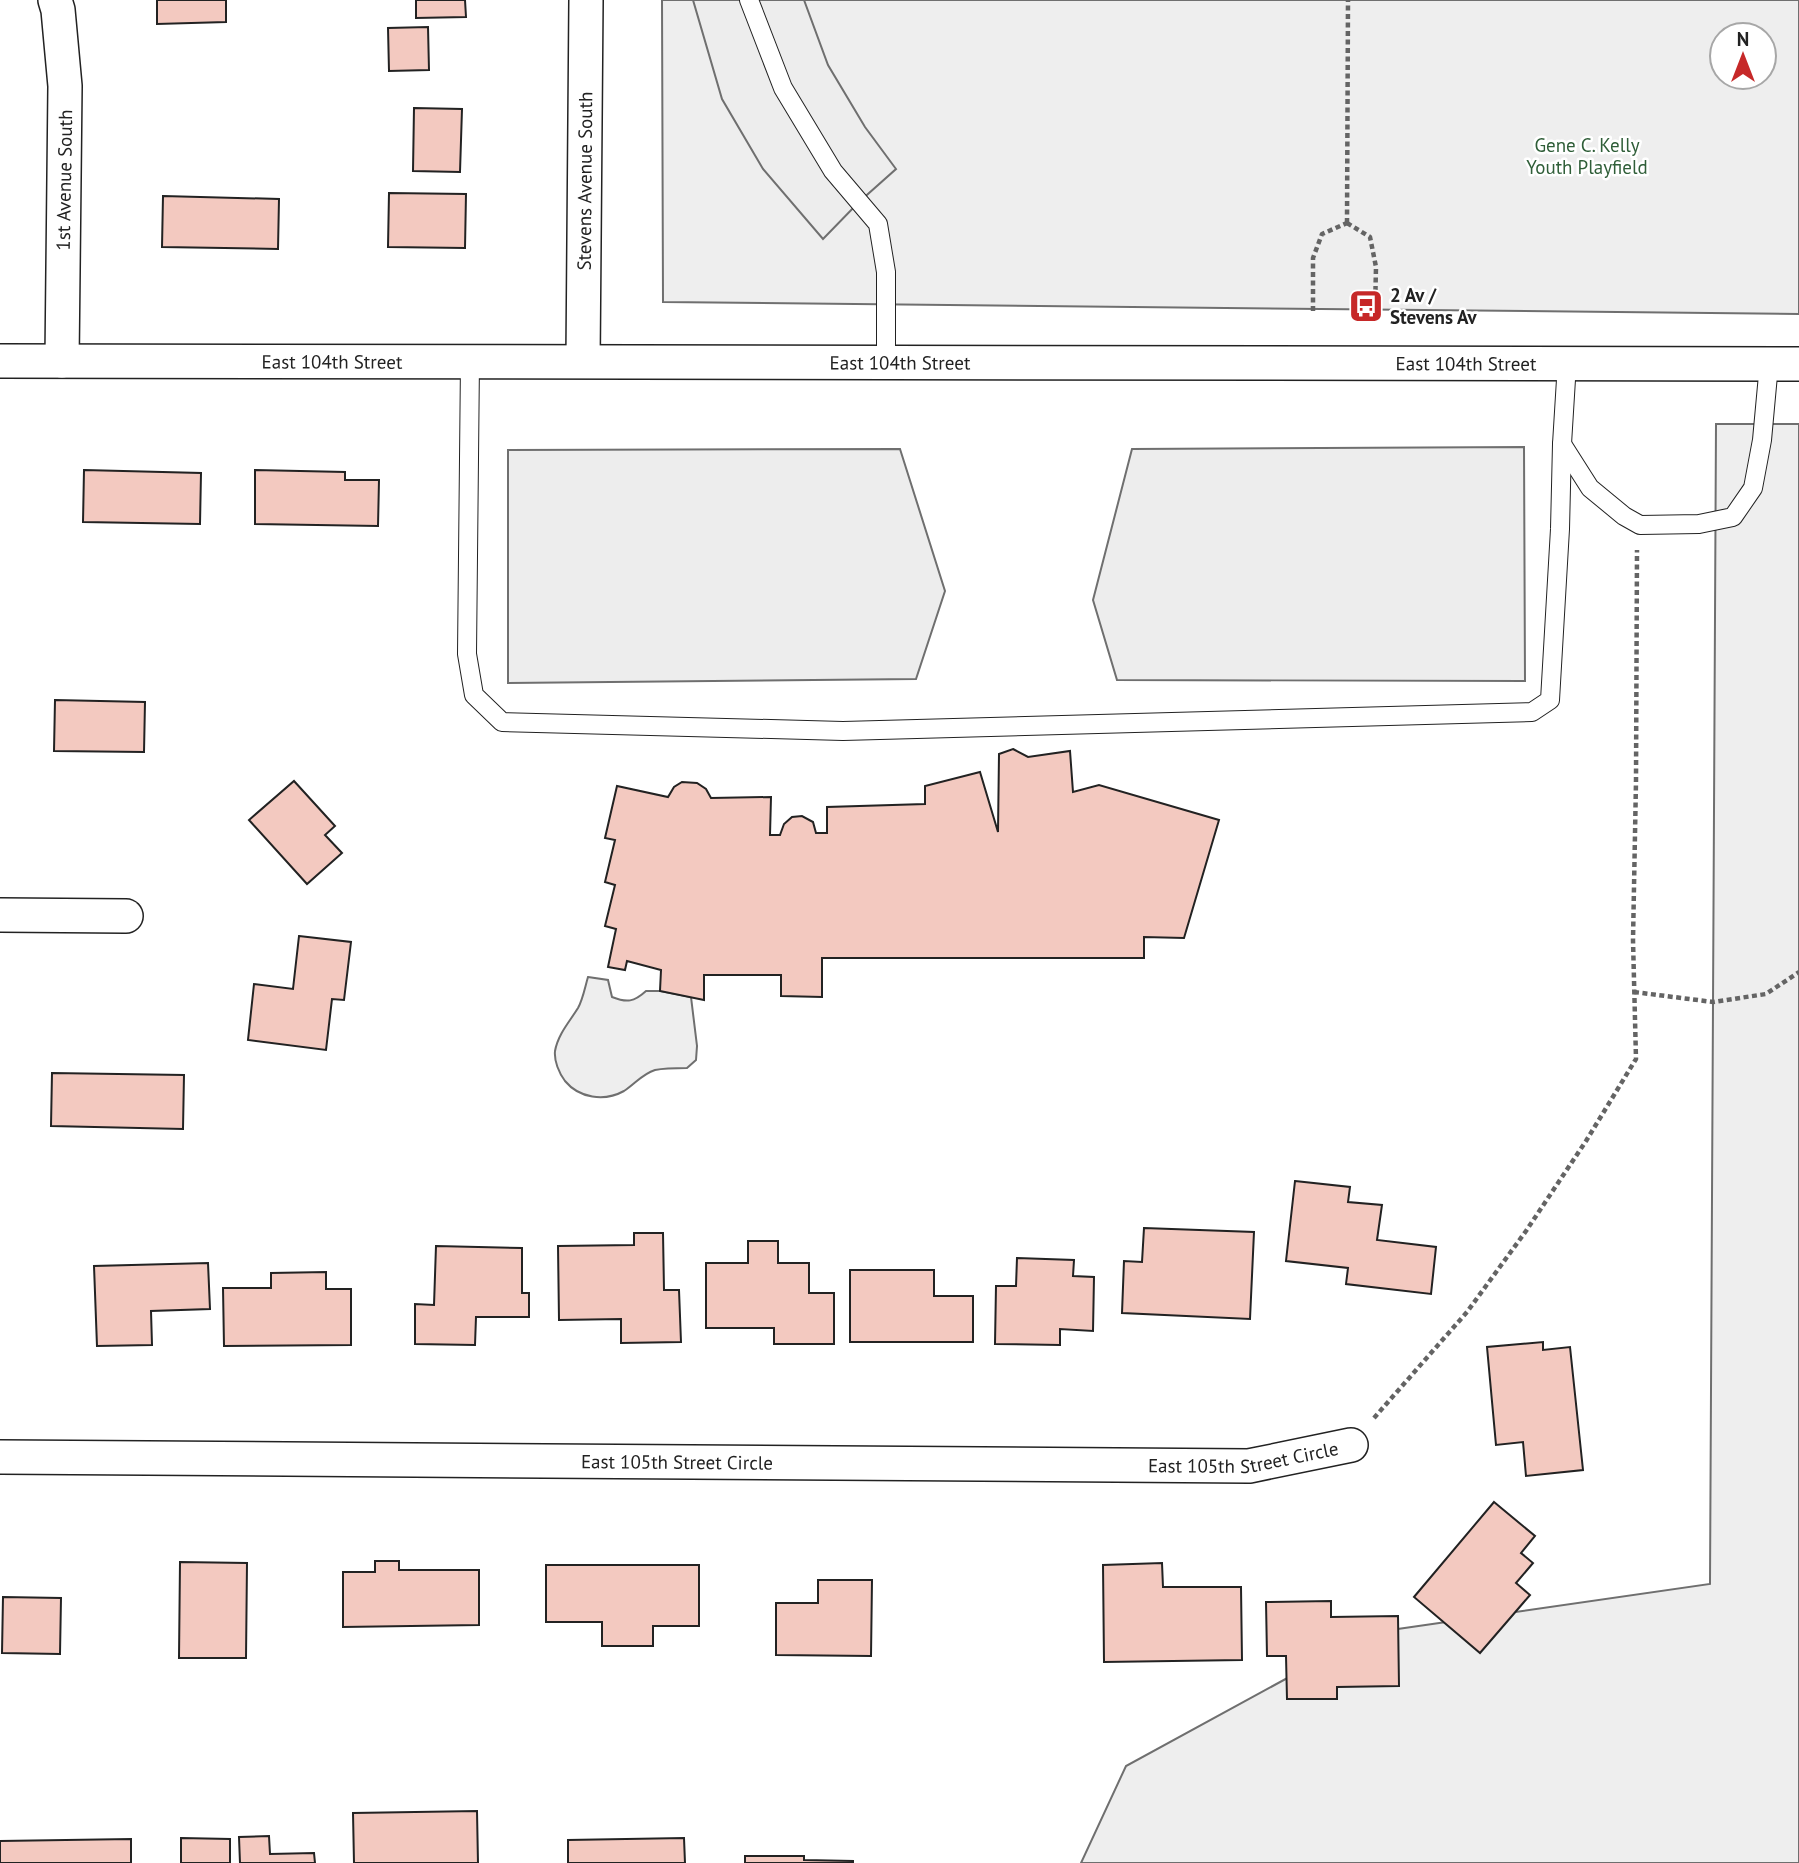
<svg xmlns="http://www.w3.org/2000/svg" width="1799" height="1863" font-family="'PT Sans',sans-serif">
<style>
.green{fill:#eee;stroke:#6f6f6f;stroke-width:2;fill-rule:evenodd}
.parking{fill:#ededed;stroke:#6f6f6f;stroke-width:2}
.building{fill:#f3c9c0;stroke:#222;stroke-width:2}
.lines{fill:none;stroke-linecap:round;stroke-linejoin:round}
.lane-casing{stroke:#222;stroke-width:20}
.street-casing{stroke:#222;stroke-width:36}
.path{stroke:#646464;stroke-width:4.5;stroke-dasharray:5 3.5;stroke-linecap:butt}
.lane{stroke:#fff;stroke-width:18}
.street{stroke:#fff;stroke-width:33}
.labels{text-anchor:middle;stroke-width:5;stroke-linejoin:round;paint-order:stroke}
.park-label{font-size:19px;fill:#2f5e38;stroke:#fff}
.street-label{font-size:19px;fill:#222;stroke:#fff}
.poi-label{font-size:19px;font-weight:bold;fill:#222;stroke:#fff;text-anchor:start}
</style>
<rect width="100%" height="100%" fill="#fff"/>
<g class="green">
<path d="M 662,0 L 1799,0 L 1799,314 L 663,302 ZM 1722,35 L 1764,35 L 1764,77 L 1722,77 Z"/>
<path d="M 1716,424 L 1799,424 L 1799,1863 L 1081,1863 L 1126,1766 L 1370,1633 L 1710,1584 Z"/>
<path d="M 588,977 L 608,980 L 612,997 C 627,1003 634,1002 646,991 L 660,991 L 691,997 L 697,1046 L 696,1060 L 687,1068 C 677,1068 665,1068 655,1070 C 642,1074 635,1084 624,1091 C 604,1102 579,1098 565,1081 C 559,1073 554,1061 555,1051 C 558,1034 570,1021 578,1008 C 583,999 585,987 588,977 Z"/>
</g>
<g class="parking">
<path d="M 693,0 L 804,0 L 828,65 L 865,127 L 896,169 L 859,202 L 823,239 L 763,169 L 722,99 Z"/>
<path d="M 1524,447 L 1525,681 L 1117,680 L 1093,600 L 1132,449 Z"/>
<path d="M 900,449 L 945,591 L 916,679 L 508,683 L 508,450 Z"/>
</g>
<g class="building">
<path d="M 157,0 L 226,0 L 226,22 L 157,24 Z"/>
<path d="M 416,0 L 465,0 L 466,17 L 416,18 Z"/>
<path d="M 428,27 L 429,70 L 389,71 L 388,28 Z"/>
<path d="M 414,108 L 462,109 L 460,172 L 413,171 Z"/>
<path d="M 389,193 L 466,194 L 465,248 L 388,247 Z"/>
<path d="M 163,196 L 279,199 L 278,249 L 162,247 Z"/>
<path d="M 84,470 L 201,473 L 200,524 L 83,522 Z"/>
<path d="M 255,470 L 345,472 L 345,480 L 379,480 L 378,526 L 255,524 Z"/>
<path d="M 55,700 L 145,702 L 144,752 L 54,751 Z"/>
<path d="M 1013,749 L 1028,757 L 1070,751 L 1073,792 L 1099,785 L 1219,820 L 1184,938 L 1144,937 L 1144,958 L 822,958 L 822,997 L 781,996 L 781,975 L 704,975 L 704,1000 L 660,991 L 661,970 L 627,961 L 625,970 L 608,967 L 616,929 L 605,926 L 615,885 L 605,882 L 615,840 L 605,838 L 617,786 L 668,797 L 674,787 L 682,782 L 697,783 L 706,789 L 711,798 L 771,797 L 770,835 L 780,835 L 784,824 L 792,817 L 802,816 L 813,822 L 816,833 L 827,833 L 827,807 L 925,804 L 925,786 L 980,772 L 998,832 L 999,754 Z"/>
<path d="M 294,781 L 335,826 L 325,835 L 342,853 L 307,884 L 249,820 Z"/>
<path d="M 299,936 L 351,942 L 344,1000 L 332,999 L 326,1050 L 248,1040 L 254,984 L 293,989 Z"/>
<path d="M 52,1073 L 184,1075 L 183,1129 L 51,1126 Z"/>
<path d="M 1295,1181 L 1350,1187 L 1348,1202 L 1382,1205 L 1377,1240 L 1436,1247 L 1431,1294 L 1346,1284 L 1348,1268 L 1286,1261 Z"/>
<path d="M 1144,1228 L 1254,1232 L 1250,1319 L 1122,1313 L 1124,1261 L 1142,1262 Z"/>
<path d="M 634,1233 L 663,1233 L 664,1290 L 679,1290 L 681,1342 L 621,1343 L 621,1319 L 559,1320 L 558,1246 L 634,1245 Z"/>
<path d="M 748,1241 L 778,1241 L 778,1263 L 809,1263 L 809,1293 L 834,1293 L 834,1344 L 774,1344 L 774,1328 L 706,1328 L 706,1263 L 748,1263 Z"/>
<path d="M 436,1246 L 522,1248 L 522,1293 L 529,1293 L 529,1317 L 476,1317 L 475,1345 L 415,1344 L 415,1304 L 434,1305 Z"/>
<path d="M 1017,1258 L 1074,1260 L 1073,1276 L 1094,1277 L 1093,1331 L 1060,1329 L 1060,1345 L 995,1344 L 996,1286 L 1016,1286 Z"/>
<path d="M 208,1263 L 210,1309 L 151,1311 L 152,1345 L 97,1346 L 94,1266 Z"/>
<path d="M 850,1270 L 934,1270 L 934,1296 L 973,1296 L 973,1342 L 850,1342 Z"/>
<path d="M 326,1272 L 326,1289 L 351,1289 L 351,1345 L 224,1346 L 223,1288 L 271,1288 L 271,1273 Z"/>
<path d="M 1543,1342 L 1543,1350 L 1570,1347 L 1583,1470 L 1526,1476 L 1523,1442 L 1496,1445 L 1487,1347 Z"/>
<path d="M 1494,1502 L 1535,1536 L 1521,1553 L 1533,1563 L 1516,1583 L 1530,1595 L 1480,1653 L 1414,1597 Z"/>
<path d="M 375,1561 L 399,1561 L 399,1570 L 479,1570 L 479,1625 L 343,1627 L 343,1572 L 375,1572 Z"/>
<path d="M 180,1562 L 247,1563 L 246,1658 L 179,1658 Z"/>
<path d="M 1162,1563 L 1163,1587 L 1241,1587 L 1242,1660 L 1104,1662 L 1103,1565 Z"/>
<path d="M 546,1565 L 699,1565 L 699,1626 L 653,1626 L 653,1646 L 602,1646 L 602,1622 L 546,1622 Z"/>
<path d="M 818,1580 L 872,1580 L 871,1656 L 776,1655 L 776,1603 L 818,1603 Z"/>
<path d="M 3,1597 L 61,1598 L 60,1654 L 2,1653 Z"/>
<path d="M 1331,1601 L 1331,1617 L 1398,1616 L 1399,1686 L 1337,1687 L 1337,1699 L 1287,1699 L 1286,1656 L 1267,1656 L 1266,1602 Z"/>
<path d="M 477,1811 L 478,1863 L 354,1863 L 353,1813 Z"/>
<path d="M 269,1836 L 270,1854 L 314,1853 L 315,1863 L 240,1863 L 239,1837 Z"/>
<path d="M 181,1838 L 230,1839 L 230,1863 L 181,1863 Z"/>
<path d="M 684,1838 L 685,1863 L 568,1863 L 568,1840 Z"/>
<path d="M 131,1839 L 131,1863 L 0,1863 L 0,1841 Z"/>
<path d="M 745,1856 L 804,1856 L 804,1860 L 853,1861 L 853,1863 L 745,1863 Z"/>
</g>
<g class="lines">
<g class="lane-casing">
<g id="lane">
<path d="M 749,0 L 783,88 L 833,171 L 878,224 L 886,272 L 886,362"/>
<path d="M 470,361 L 467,654 L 474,695 L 502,722 L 843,731 L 1532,712 L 1550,700 L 1560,529 L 1562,444 L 1567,363"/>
<path d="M 1562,444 L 1590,488 L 1624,516 L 1640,525 L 1699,524 L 1733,517 L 1753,488 L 1762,440 L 1769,364"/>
</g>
</g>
<g class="street-casing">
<g id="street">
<path d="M 55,0 L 58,10 L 65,86 L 62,361"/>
<path id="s1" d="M 0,361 L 1799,364"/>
<path id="s2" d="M 583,361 L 586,0"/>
<path d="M 0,915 L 126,916"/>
<path id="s3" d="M 0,1457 L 1249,1466 L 1351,1445"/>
</g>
</g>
<g class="path">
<path d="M 1347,223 L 1348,0"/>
<path d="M 1347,223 L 1370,237 L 1376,267 L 1375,311"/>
<path d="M 1313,311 L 1313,258 L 1322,234 L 1347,223"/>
<path d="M 1634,992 L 1713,1002 L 1766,994 L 1799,972"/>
<path d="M 1374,1418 L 1467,1312 L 1526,1231 L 1586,1141 L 1636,1059 L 1633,940 L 1636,781 L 1637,550"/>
</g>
<use href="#lane" class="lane"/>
<use href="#street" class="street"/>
</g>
<defs>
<g id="bus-square" transform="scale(1.75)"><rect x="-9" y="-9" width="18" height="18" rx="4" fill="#c62828" stroke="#fff"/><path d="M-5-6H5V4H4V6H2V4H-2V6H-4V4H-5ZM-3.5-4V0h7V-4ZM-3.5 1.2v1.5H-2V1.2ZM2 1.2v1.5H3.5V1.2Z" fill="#fff"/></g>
</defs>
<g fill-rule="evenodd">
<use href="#bus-square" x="1366" y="306"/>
</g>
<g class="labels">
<g class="park-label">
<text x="1587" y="152">Gene C. Kelly<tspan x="1587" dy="22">Youth Playfield</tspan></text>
</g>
<g class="street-label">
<text transform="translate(64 180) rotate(-89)" y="7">1st Avenue South</text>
<text dy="7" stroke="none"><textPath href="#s2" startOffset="180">Stevens Avenue South</textPath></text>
<text dy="7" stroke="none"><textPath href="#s1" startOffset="332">East 104th Street</textPath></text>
<text dy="7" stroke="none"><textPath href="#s1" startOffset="900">East 104th Street</textPath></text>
<text dy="7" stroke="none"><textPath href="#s1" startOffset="1466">East 104th Street</textPath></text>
<text dy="7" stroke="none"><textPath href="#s3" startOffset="1244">East 105th Street Circle</textPath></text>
<text dy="7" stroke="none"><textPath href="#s3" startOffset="677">East 105th Street Circle</textPath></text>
</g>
<g class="poi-label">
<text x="1390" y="302">2 Av /<tspan x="1390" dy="22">Stevens Av</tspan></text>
</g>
</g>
<g transform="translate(1743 56)"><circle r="33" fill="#ffffff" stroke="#a7a7a7" stroke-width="2"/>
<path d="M0-5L12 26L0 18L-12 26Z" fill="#c62828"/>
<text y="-10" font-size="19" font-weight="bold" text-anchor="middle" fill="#222222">N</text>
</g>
</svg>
